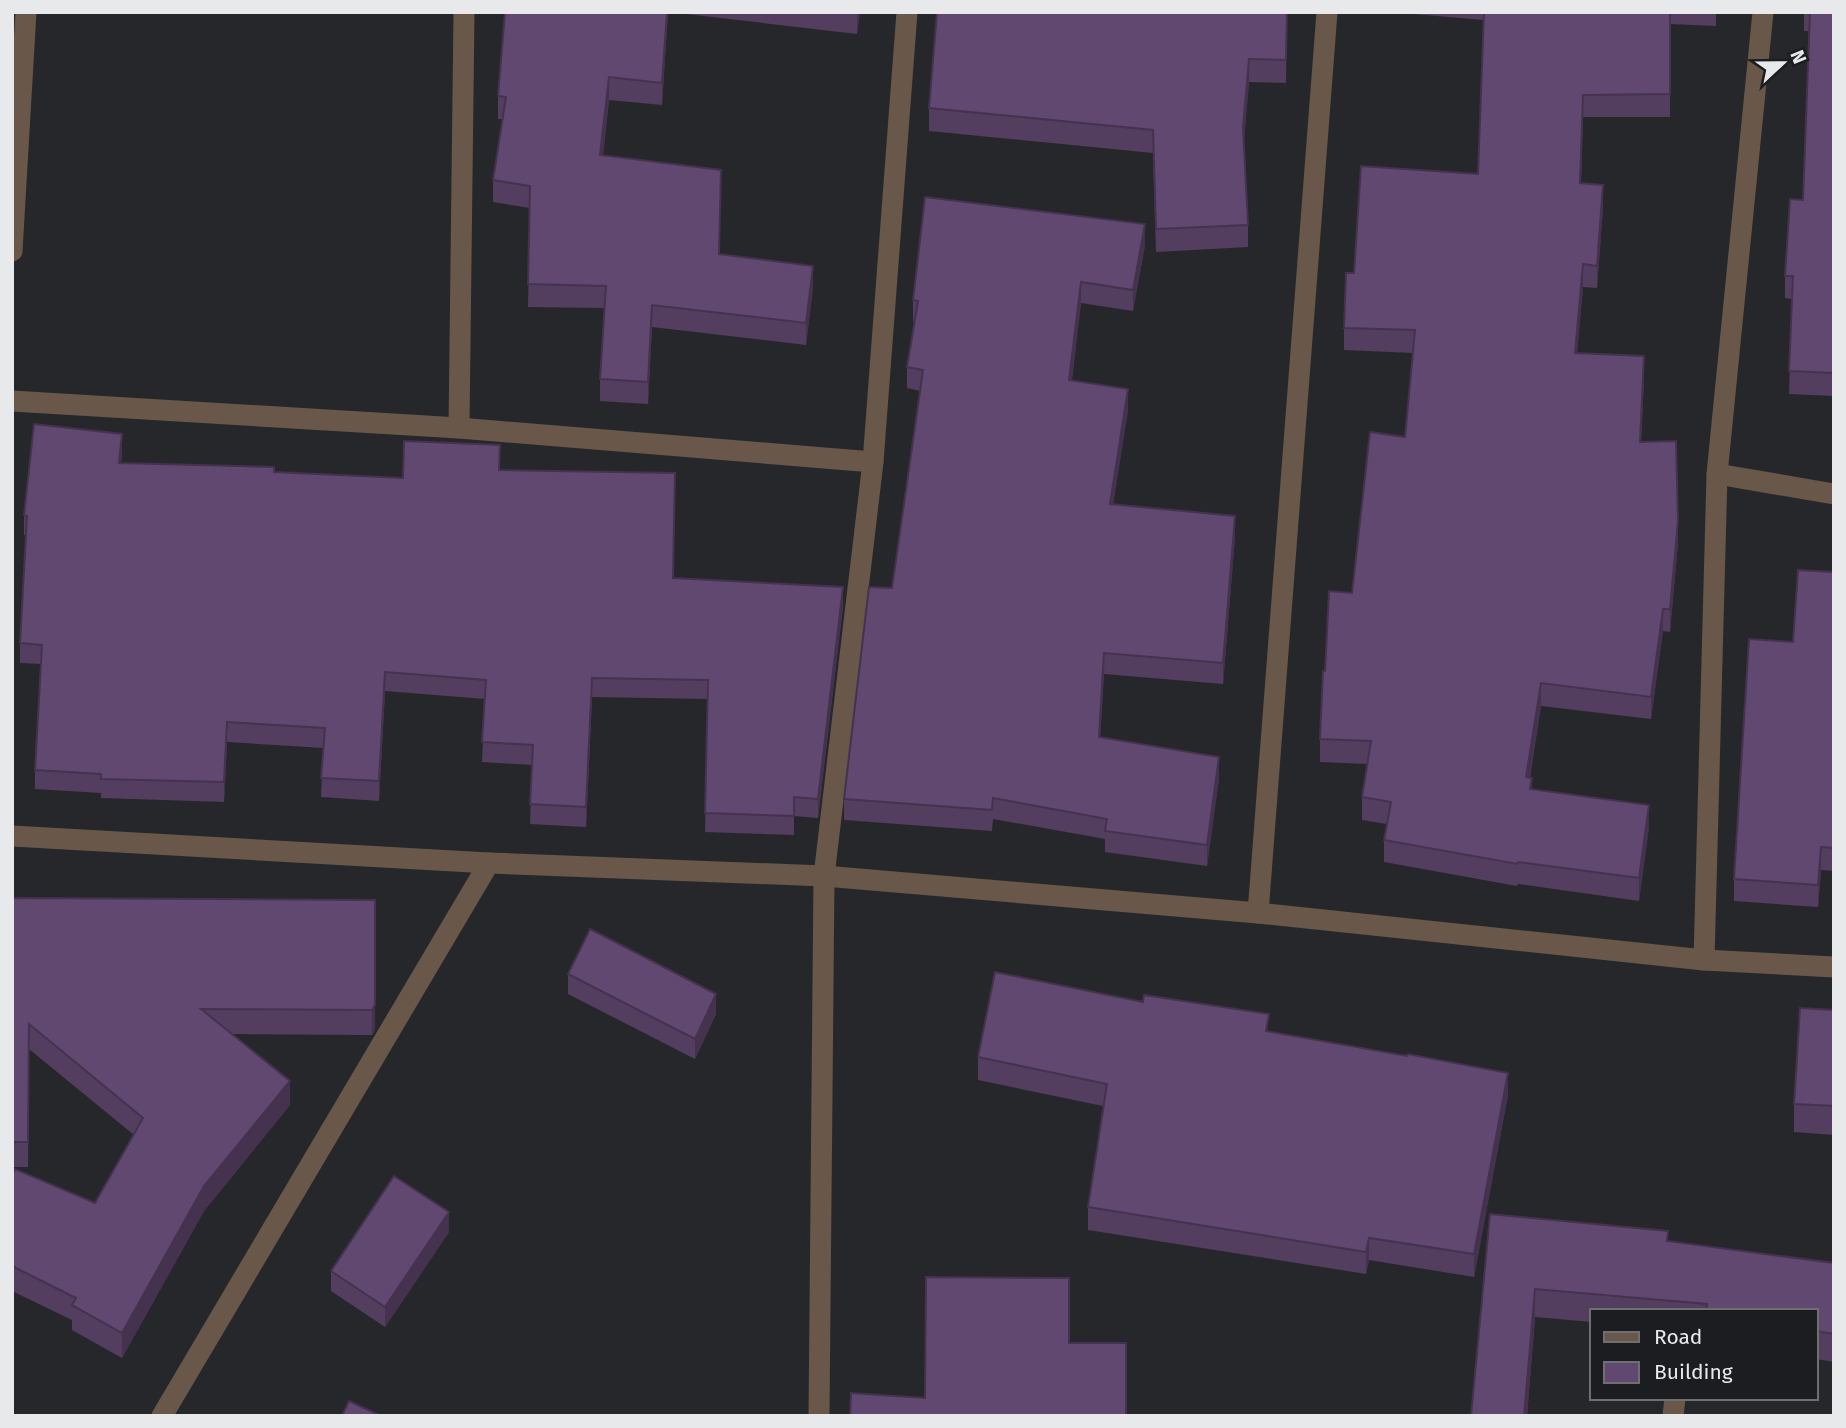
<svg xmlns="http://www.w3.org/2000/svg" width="1846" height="1428" font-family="'Fira Sans',sans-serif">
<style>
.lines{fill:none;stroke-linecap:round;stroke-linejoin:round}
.minor{stroke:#695749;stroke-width:21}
.wall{fill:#533e60}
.shaded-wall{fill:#44324e}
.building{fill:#614870;stroke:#44324e;stroke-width:2}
</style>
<rect width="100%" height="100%" fill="#26272a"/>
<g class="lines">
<g class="minor">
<path d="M 12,251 L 26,12"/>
<path d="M 12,401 L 459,428 L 873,462"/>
<path d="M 459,428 L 464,12"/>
<path d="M 1717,474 L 1834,494"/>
<path d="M 12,836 L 489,863 L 824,876 L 1258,913 L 1704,960 L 1834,967"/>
<path d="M 1258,913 L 1327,12"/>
<path d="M 1704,960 L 1717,474 L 1763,12"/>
<path d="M 162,1416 L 489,863"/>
<path d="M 819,1416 L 824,876 L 873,462 L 907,12"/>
<path d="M 1673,1416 L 1675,1398"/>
</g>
</g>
<g class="wall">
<path d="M 505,12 L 668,12 L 662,105 L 609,100 L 603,156 L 721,193 L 719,254 L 813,288 L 806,345 L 652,327 L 648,404 L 600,401 L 600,379 L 604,308 L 528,307 L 530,208 L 493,202 L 493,180 L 503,119 L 498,119 L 498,96 Z"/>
<path d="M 669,12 L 860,12 L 857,34 Z"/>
<path d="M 1287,12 L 1286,83 L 1249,82 L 1244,141 L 1248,225 L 1248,247 L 1156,252 L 1153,153 L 929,131 L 929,108 Z"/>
<path d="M 1413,12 L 1716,12 L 1716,26 L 1670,24 L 1670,117 L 1583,117 L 1581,183 L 1603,208 L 1597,288 L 1583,287 L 1577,353 L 1644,379 L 1641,442 L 1678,543 L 1670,632 L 1663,631 L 1651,719 L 1541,706 L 1530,778 L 1532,790 L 1649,827 L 1639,901 L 1518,884 L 1517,886 L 1384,862 L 1384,840 L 1387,824 L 1362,820 L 1362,797 L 1368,764 L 1320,762 L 1320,739 L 1325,671 L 1405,437 L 1413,353 L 1344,350 L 1344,328 L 1354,273 L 1478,174 L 1484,20 L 1413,14 Z"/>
<path d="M 1804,12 L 1834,12 L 1834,396 L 1789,394 L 1792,299 L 1785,298 L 1785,276 L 1803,200 L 1809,31 L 1804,31 Z"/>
<path d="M 1145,245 L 1133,311 L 1081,303 L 1072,380 L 1128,410 L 1113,504 L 1235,537 L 1223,684 L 1104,674 L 1100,737 L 1219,778 L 1207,866 L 1105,852 L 1105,839 L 993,819 L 992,831 L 844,820 L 844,799 L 892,588 L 920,391 L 907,388 L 907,367 L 915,322 L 913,321 L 913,300 Z"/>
<path d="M 122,453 L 121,463 L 274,472 L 403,478 L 500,471 L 674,578 L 843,606 L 818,818 L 794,816 L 794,835 L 705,832 L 708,699 L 592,697 L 586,827 L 530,824 L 532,765 L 482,762 L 485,699 L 385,691 L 379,801 L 321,797 L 323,748 L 227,742 L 224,802 L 101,798 L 101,793 L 35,789 L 35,770 L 41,664 L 20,663 L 20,643 L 26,535 L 24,535 L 24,515 Z"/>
<path d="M 1834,572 L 1834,871 L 1821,870 L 1818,907 L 1734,901 L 1734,879 L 1793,642 Z"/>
<path d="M 12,898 L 375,900 L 375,1030 L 372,1035 L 232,1034 L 290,1105 L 204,1211 L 122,1358 L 72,1330 L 72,1320 L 12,1291 L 12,1175 L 95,1203 L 134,1135 L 29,1049 L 28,1167 L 12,1167 Z"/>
<path d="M 568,974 L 716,1014 L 695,1059 L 568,994 Z"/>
<path d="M 1834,1010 L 1834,1135 L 1794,1132 L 1794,1104 Z"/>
<path d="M 1269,1032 L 1508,1095 L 1474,1277 L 1369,1260 L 1366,1274 L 1088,1230 L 1088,1207 L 1103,1106 L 978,1080 L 978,1057 Z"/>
<path d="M 1490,1214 L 1668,1241 L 1834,1263 L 1834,1362 L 1816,1359 L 1816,1311 L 1592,1311 L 1592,1322 L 1535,1317 L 1527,1416 L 1471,1416 Z"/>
<path d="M 449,1232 L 385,1327 L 331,1291 L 331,1271 Z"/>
</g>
<g class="shaded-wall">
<path d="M 667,12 L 668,12 L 662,105 L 662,83 Z"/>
<path d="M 857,12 L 860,12 L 857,34 Z"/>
<path d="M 1249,59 L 1249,82 L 1243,149 L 1243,127 Z"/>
<path d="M 609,77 L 609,100 L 600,178 L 600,155 Z"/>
<path d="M 1583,95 L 1583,117 L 1580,206 L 1580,183 Z"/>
<path d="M 1603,185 L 1603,208 L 1597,288 L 1597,266 Z"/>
<path d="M 1145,224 L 1145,245 L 1133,311 L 1133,290 Z"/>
<path d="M 1583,264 L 1583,287 L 1575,375 L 1575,353 Z"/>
<path d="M 813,266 L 813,288 L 806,345 L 806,323 Z"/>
<path d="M 1081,282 L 1081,303 L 1069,401 L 1069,380 Z"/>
<path d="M 652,305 L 652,327 L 648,404 L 648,382 Z"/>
<path d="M 1644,356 L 1644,379 L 1640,464 L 1640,442 Z"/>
<path d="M 1128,389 L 1128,410 L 1110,525 L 1110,504 Z"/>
<path d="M 122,434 L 122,453 L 119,482 L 119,463 Z"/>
<path d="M 1235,516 L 1235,537 L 1223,684 L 1223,663 Z"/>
<path d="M 1678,520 L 1678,543 L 1670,632 L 1670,609 Z"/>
<path d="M 843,587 L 843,606 L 818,818 L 818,799 Z"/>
<path d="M 1663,609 L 1663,631 L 1651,719 L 1651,697 Z"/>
<path d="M 1104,653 L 1104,674 L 1099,758 L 1099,737 Z"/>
<path d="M 385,672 L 385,691 L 379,801 L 379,781 Z"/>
<path d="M 592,678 L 592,697 L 586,827 L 586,807 Z"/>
<path d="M 1541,683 L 1541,706 L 1526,799 L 1526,777 Z"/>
<path d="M 227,722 L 227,742 L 224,802 L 224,782 Z"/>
<path d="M 1219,757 L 1219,778 L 1207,866 L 1207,845 Z"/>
<path d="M 1649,805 L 1649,827 L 1639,901 L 1639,878 Z"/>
<path d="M 1821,847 L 1821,870 L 1818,907 L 1818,885 Z"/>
<path d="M 716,994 L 716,1014 L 695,1059 L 695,1039 Z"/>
<path d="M 375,1005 L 375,1030 L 372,1035 L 372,1010 Z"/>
<path d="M 1508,1073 L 1508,1095 L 1474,1277 L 1474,1254 Z"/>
<path d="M 290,1081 L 290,1105 L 204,1211 L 122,1358 L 122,1333 L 204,1186 Z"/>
<path d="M 449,1212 L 449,1232 L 385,1327 L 385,1307 Z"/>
<path d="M 1369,1238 L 1369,1260 L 1366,1274 L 1366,1252 Z"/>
<path d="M 1535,1289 L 1535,1317 L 1527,1416 L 1524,1416 Z"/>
</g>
<g class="building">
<path d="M 505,12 L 667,12 L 662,83 L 609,77 L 600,155 L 721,170 L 719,254 L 813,266 L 806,323 L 652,305 L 648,382 L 600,379 L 606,286 L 528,284 L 530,186 L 493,180 L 506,97 L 498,96 Z"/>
<path d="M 937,12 L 1287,12 L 1286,60 L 1249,59 L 1243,127 L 1248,225 L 1156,229 L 1153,130 L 929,108 Z"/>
<path d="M 1484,12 L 1670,12 L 1670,94 L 1583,95 L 1580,183 L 1603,185 L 1597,266 L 1583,264 L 1575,353 L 1644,356 L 1640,442 L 1676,441 L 1678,520 L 1670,609 L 1663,609 L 1651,697 L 1541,683 L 1526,777 L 1532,778 L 1530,789 L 1649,805 L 1639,878 L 1518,862 L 1517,864 L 1384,840 L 1391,802 L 1362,797 L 1371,741 L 1320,739 L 1323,671 L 1325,671 L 1329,591 L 1352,593 L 1370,432 L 1405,437 L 1415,330 L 1344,328 L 1346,273 L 1354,273 L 1361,166 L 1478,174 Z"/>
<path d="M 1810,12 L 1834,12 L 1834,373 L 1789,371 L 1793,276 L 1785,276 L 1790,199 L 1803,200 Z"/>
<path d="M 925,197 L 1145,224 L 1133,290 L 1081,282 L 1069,380 L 1128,389 L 1110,504 L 1235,516 L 1223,663 L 1104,653 L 1099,737 L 1219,757 L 1207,845 L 1105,831 L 1107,819 L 993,798 L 992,810 L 844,799 L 869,587 L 892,588 L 923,370 L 907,367 L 918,301 L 913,300 Z"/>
<path d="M 34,424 L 122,434 L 119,463 L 274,467 L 274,472 L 403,478 L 404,441 L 500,445 L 499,470 L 675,473 L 673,578 L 843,587 L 818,799 L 794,797 L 794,816 L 705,813 L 708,680 L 592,678 L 586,807 L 530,804 L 533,745 L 482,742 L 486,680 L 385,672 L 379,781 L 321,778 L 325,728 L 227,722 L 224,782 L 101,779 L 101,774 L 35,770 L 42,645 L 20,643 L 27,516 L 24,515 Z"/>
<path d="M 1798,570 L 1834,572 L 1834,848 L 1821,847 L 1818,885 L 1734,879 L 1749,639 L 1793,642 Z"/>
<path d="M 12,898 L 375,900 L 375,1005 L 372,1010 L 201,1009 L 290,1081 L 204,1186 L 122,1333 L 72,1305 L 76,1298 L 12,1266 L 12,1175 L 15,1169 L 95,1203 L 143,1118 L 29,1024 L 28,1142 L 12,1142 Z"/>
<path d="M 590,929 L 716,994 L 695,1039 L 568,974 Z"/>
<path d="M 995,972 L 1143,1002 L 1144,995 L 1269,1014 L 1266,1031 L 1407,1056 L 1408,1054 L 1508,1073 L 1474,1254 L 1369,1238 L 1366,1252 L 1088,1207 L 1107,1084 L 978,1057 Z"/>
<path d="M 1800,1008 L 1834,1010 L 1834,1106 L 1794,1104 Z"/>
<path d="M 394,1176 L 449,1212 L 385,1307 L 331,1271 Z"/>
<path d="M 1490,1214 L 1668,1231 L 1667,1241 L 1834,1263 L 1834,1334 L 1816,1331 L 1816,1311 L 1706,1311 L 1707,1304 L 1535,1289 L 1524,1416 L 1471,1416 Z"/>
<path d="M 926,1277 L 1069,1278 L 1069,1343 L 1126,1343 L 1126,1416 L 850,1416 L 851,1393 L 925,1398 Z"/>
<path d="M 349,1401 L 381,1416 L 342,1416 Z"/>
</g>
<rect width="1846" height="1428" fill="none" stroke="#e8e9eb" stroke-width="28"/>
<rect x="1590" y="1309" width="228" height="91" fill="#1c1d20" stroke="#6e6f71" stroke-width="2"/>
<rect x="1604" y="1332" width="35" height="10" fill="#695749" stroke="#6e6f71" stroke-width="2"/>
<text x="1654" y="1344" font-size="21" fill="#e8e9eb">Road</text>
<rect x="1604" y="1362" width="35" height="21" fill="#614870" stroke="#6e6f71" stroke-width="2"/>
<text x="1654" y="1379" font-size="21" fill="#e8e9eb">Building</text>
<g transform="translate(1783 63) rotate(68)" stroke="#1c1d20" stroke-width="5" paint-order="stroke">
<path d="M0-5L12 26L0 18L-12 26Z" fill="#e8e9eb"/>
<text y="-10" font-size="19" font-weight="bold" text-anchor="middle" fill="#e8e9eb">N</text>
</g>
</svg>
